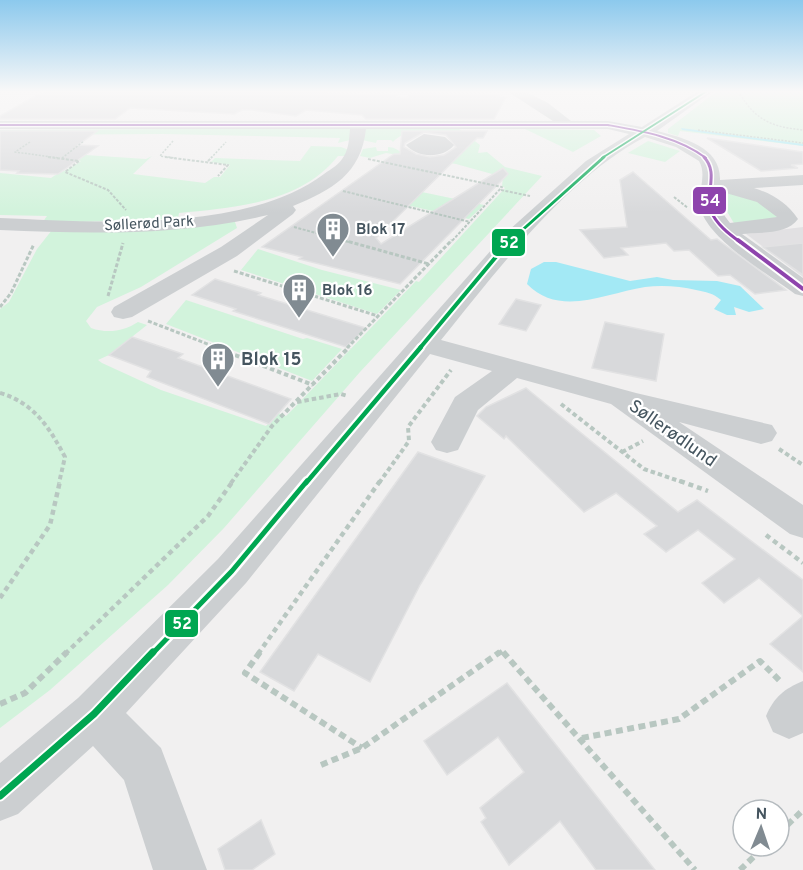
<svg xmlns="http://www.w3.org/2000/svg" width="803" height="870" font-family="Overpass,sans-serif">
<style>
.education{fill:#e2e1e3}
.green{fill:#d2f3dc}
.water{fill:#a3e9f5}
.lines{fill:none;stroke-linecap:round;stroke-linejoin:round}
.stream{fill:#a3e9f5;fill-rule:evenodd}
.building{fill:#d8d9db;stroke:#e2e2e3;stroke-width:1.5;fill-rule:evenodd}
.path-far5{stroke:#b8c7c1;stroke-width:1.5;stroke-dasharray:2 1.5;stroke-linecap:butt}
.path-far4{stroke:#b8c7c1;stroke-width:2;stroke-dasharray:3 1.5;stroke-linecap:butt}
.path-far3{stroke:#b8c7c1;stroke-width:3;stroke-dasharray:4 2;stroke-linecap:butt}
.path-far2{stroke:#b8c7c1;stroke-width:4;stroke-dasharray:4.5 3;stroke-linecap:butt}
.path-far1{stroke:#b8c7c1;stroke-width:4.5;stroke-dasharray:5 4;stroke-linecap:butt}
.path{stroke:#b8c7c1;stroke-width:6;stroke-dasharray:7 4.5;stroke-linecap:butt}
.minor{fill:#cccfd1;fill-rule:evenodd}
.bus-1-far2-casing{stroke:#fff;stroke-width:4.5}
.bus-1-far1-casing{stroke:#fff;stroke-width:6}
.bus-1-casing{stroke:#fff;stroke-width:8}
.bus-2-far5-casing{stroke:#fff;stroke-width:4.5}
.bus-2-far4-casing{stroke:#fff;stroke-width:6}
.bus-2-far3-casing{stroke:#fff;stroke-width:8}
.bus-2-far2-casing{stroke:#fff;stroke-width:9}
.bus-2-far1-casing{stroke:#fff;stroke-width:10}
.bus-2-casing{stroke:#fff;stroke-width:11}
.bus-1-far2{stroke:#8e44ad;stroke-width:2}
.bus-1-far1{stroke:#8e44ad;stroke-width:3}
.bus-1{stroke:#8e44ad;stroke-width:4}
.bus-2-far5{stroke:#00a651;stroke-width:2}
.bus-2-far4{stroke:#00a651;stroke-width:3}
.bus-2-far3{stroke:#00a651;stroke-width:4}
.bus-2-far2{stroke:#00a651;stroke-width:4.5}
.bus-2-far1{stroke:#00a651;stroke-width:5}
.bus-2{stroke:#00a651;stroke-width:7}
.labels{text-anchor:middle;stroke-width:4.5;stroke-linejoin:round;paint-order:stroke}
.far-street-label{font-size:15px;fill:#45555f;stroke:#fff}
.far-poi-label{font-size:15px;font-weight:bold;fill:#45555f;stroke:#fff;text-anchor:start}
.poi-label{font-size:18px;font-weight:bold;fill:#45555f;stroke:#fff;text-anchor:start}
.street-label{font-size:18px;fill:#45555f;stroke:#fff}
.line-badge{stroke:#fff;stroke-width:2}
.badge-label{font-size:16px;text-anchor:middle;font-weight:bold;fill:#fff}
</style>
<rect width="100%" height="100%" fill="#f1f0f0"/>
<path class="education" d="M 803,227 L 803,277 L 746,234 Z"/>
<g class="green">
<path d="M 717,91 L 803,91 L 803,146 L 680,131 L 678,136 L 668,133 L 668,129 Z"/>
<path d="M 352,128 L 350,140 L 338,143 L 340,138 L 163,134 L 0,135 L 0,130 Z"/>
<path d="M 362,128 L 458,128 L 480,145 L 478,153 L 487,152 L 505,167 L 542,176 L 360,372 L 224,528 L 168,585 L 50,690 L 0,728 L 0,309 L 9,302 L 37,249 L 52,230 L 234,219 L 237,228 L 141,287 L 97,307 L 86,321 L 91,328 C 108,334 124,331 138,322 L 147,325 L 109,355 L 98,360 L 102,363 L 161,390 L 266,426 L 278,413 L 286,416 L 295,407 L 416,281 L 419,282 L 505,188 L 502,186 L 503,177 L 456,164 L 386,153 L 370,158 L 360,156 L 363,149 L 376,147 L 377,151 L 388,151 L 388,147 C 396,147 399,152 406,154 C 422,159 438,156 454,155 L 461,137 C 440,134 409,124 393,142 L 391,140 L 377,140 L 376,143 L 362,140 Z"/>
<path d="M 525,129 L 594,130 L 601,136 L 573,152 Z"/>
<path d="M 648,141 L 680,151 L 665,162 L 628,153 Z"/>
<path d="M 311,146 L 341,147 L 349,150 L 345,156 L 338,156 C 301,203 234,208 179,213 L 178,219 L 42,223 L 47,216 L 0,215 L 0,173 L 51,178 C 61,171 71,169 81,161 L 64,158 L 70,154 L 146,159 L 152,156 L 133,174 L 205,183 L 214,177 L 220,177 L 230,165 L 211,162 L 215,158 L 300,161 Z"/>
<path d="M 723,189 L 747,193 L 778,217 L 735,225 L 725,208 Z"/>
<path d="M 417,191 L 484,205 L 469,219 L 406,205 Z"/>
<path d="M 258,249 L 322,270 L 401,290 L 377,314 L 241,270 Z"/>
<path d="M 186,300 L 303,339 L 307,338 L 342,349 L 312,381 L 166,324 Z"/>
</g>
<path class="water" d="M 544,262 L 556,262 L 630,281 L 657,277 L 673,280 L 717,281 L 740,286 L 764,309 L 749,312 L 734,307 L 736,315 L 727,315 L 714,309 L 721,300 C 713,293 706,292 696,290 C 680,286 661,285 645,287 C 606,293 560,318 527,284 L 531,269 Z"/>
<g class="lines">
<path class="stream" d="M 681,128 L 803,144 L 803,146 L 682,130 Z"/>
</g>
<g class="building">
<path d="M 44,91 L 323,91 L 367,95 L 377,92 L 407,98 L 411,92 L 481,93 L 506,97 L 494,119 L 366,119 L 362,115 L 306,110 L 296,116 L 253,110 L 242,110 L 234,114 L 130,108 L 115,119 L 0,119 L 0,116 Z"/>
<path d="M 0,131 L 97,131 L 78,145 L 98,146 L 58,174 L 17,173 L 19,171 L 0,170 Z"/>
<path d="M 402,131 L 487,131 L 483,138 L 477,138 L 376,238 L 381,244 L 503,168 L 508,174 L 400,284 L 299,259 L 302,257 L 262,247 L 394,154 L 400,154 ZM 424,132 L 446,135 L 456,147 L 444,155 L 430,157 L 416,154 L 404,147 L 405,143 Z"/>
<path d="M 707,138 L 803,152 L 803,164 L 791,165 L 798,168 L 761,171 Z"/>
<path d="M 633,172 L 711,240 L 717,239 L 786,290 L 755,294 L 730,275 L 718,276 L 689,250 L 674,251 L 666,243 L 621,248 L 628,255 L 604,258 L 580,230 L 627,227 L 620,180 Z"/>
<path d="M 803,243 L 803,275 L 763,247 Z"/>
<path d="M 215,279 L 261,293 L 258,295 L 366,328 L 346,347 L 233,311 L 236,309 L 192,295 Z"/>
<path d="M 516,299 L 541,305 L 526,331 L 499,324 Z"/>
<path d="M 605,322 L 664,334 L 656,381 L 592,368 Z"/>
<path d="M 132,337 L 183,354 L 178,358 L 291,399 L 269,424 L 147,377 L 151,371 L 109,355 Z"/>
<path d="M 526,388 L 678,512 L 697,500 L 803,580 L 803,672 L 770,644 L 803,616 L 759,578 L 724,603 L 702,583 L 735,559 L 698,530 L 666,552 L 644,534 L 657,526 L 616,493 L 584,512 L 506,436 L 504,439 L 477,416 L 486,407 Z"/>
<path d="M 418,452 L 485,476 L 420,585 L 370,682 L 318,654 L 294,691 L 260,672 Z"/>
<path d="M 507,683 L 655,870 L 596,870 L 560,821 L 509,865 L 481,822 L 486,818 L 480,808 L 524,772 L 498,737 L 447,775 L 424,741 Z"/>
<path d="M 261,820 L 275,854 L 252,870 L 225,870 L 218,849 Z"/>
</g>
<g class="lines">
<g class="path-far5">
<path d="M 740,94 C 756,121 773,127 803,130"/>
<path d="M 698,130 L 803,143"/>
<path d="M 173,141 L 160,156 L 176,158"/>
<path d="M 30,142 L 15,152 L 59,158"/>
<path d="M 62,158 L 84,141"/>
<path d="M 211,158 L 226,142"/>
</g>
<g class="path-far4">
<path d="M 48,157 L 79,161 L 65,172 L 108,190 L 126,210"/>
<path d="M 165,157 L 228,165 L 218,176"/>
<path d="M 368,159 L 502,187 L 451,242"/>
<path d="M 208,161 L 212,157"/>
<path d="M 501,190 L 530,196"/>
<path d="M 343,191 L 470,222"/>
<path d="M 674,197 L 688,208"/>
<path d="M 294,227 L 349,242"/>
</g>
<g class="path-far3">
<path d="M 343,240 L 429,264"/>
<path d="M 234,271 L 378,316"/>
<path d="M 108,296 L 123,243"/>
<path d="M 0,307 L 11,293 L 34,244"/>
<path d="M 148,321 L 218,348"/>
<path d="M 347,348 L 452,240"/>
</g>
<g class="path-far2">
<path d="M 214,347 L 313,385"/>
<path d="M 0,393 C 34,403 49,427 65,457 L 59,483"/>
<path d="M 297,402 L 341,394 L 348,396"/>
<path d="M 561,404 L 644,469 L 685,483"/>
<path d="M 779,449 L 803,465"/>
<path d="M 622,452 L 643,441"/>
<path d="M 231,483 L 272,426 L 349,347"/>
<path d="M 379,483 L 409,441 L 408,427 L 451,370"/>
</g>
<g class="path-far1">
<path d="M 680,481 L 708,491"/>
<path d="M 766,535 L 803,563"/>
<path d="M 0,598 L 50,525 L 60,481"/>
<path d="M 65,654 L 208,516 L 233,481"/>
<path d="M 258,654 L 380,481"/>
<path d="M 498,654 L 502,651 L 505,654"/>
</g>
<g class="path">
<path d="M 260,652 L 245,673 L 362,748"/>
<path d="M 503,652 L 695,870"/>
<path d="M 0,704 L 25,693 L 67,652"/>
<path d="M 582,738 L 679,719 L 760,661 L 780,681"/>
<path d="M 321,765 L 362,748 L 500,652"/>
<path d="M 779,833 L 803,810"/>
<path d="M 740,870 L 765,846"/>
</g>
<g class="minor">
<path d="M 507,91 L 524,91 L 548,103 L 571,121 L 608,121 L 642,127 L 698,91 L 713,91 L 657,131 C 684,138 721,147 720,180 L 803,175 L 803,185 L 754,188 C 773,194 787,203 798,219 C 787,235 760,232 742,234 L 803,278 L 803,296 L 795,294 C 770,275 710,241 701,210 C 696,193 708,177 699,161 L 676,147 L 645,137 C 566,178 496,272 441,340 L 636,393 L 772,425 L 777,433 L 772,441 L 761,444 L 679,422 L 803,505 L 803,538 L 790,534 L 611,404 L 517,378 L 478,410 L 458,450 L 447,453 L 436,450 L 431,442 L 455,397 L 492,371 L 430,354 L 246,583 L 126,713 L 161,748 L 207,870 L 153,870 L 124,780 L 93,746 L 18,814 L 0,821 L 0,763 L 78,698 L 218,559 L 508,231 L 586,161 L 629,134 L 608,129 L 366,129 C 361,174 332,190 293,206 L 296,210 L 293,214 L 237,256 L 132,317 L 123,319 L 114,317 L 111,312 L 114,307 L 221,247 L 268,215 C 180,236 90,234 0,230 L 0,218 C 94,222 246,233 324,174 C 331,169 340,164 344,156 C 349,148 349,138 350,129 L 0,129 L 0,121 L 553,121 ZM 719,191 L 757,202 L 777,217 L 730,223 L 721,211 Z"/>
<path d="M 424,134 L 445,137 L 454,145 C 443,159 417,158 406,145 Z"/>
<path d="M 803,681 L 803,733 L 789,739 L 773,732 L 766,716 C 774,697 784,689 803,681 Z"/>
</g>
<g class="bus-1-far2-casing">
<path id="bus-1-far2" d="M 0,125 L 608,125 C 642,131 678,137 706,158"/>
</g>
<g class="bus-1-far1-casing">
<path id="bus-1-far1" d="M 704,157 C 719,173 705,192 711,211 C 716,224 729,234 740,242"/>
</g>
<g class="bus-1-casing">
<path id="bus-1" d="M 738,240 L 803,289"/>
</g>
<g class="bus-2-far5-casing">
<path id="bus-2-far5" d="M 602,158 L 707,91"/>
</g>
<g class="bus-2-far4-casing">
<path id="bus-2-far4" d="M 509,242 L 604,157"/>
</g>
<g class="bus-2-far3-casing">
<path id="bus-2-far3" d="M 420,348 L 510,240"/>
</g>
<g class="bus-2-far2-casing">
<path id="bus-2-far2" d="M 306,483 L 421,347"/>
</g>
<g class="bus-2-far1-casing">
<path id="bus-2-far1" d="M 152,654 L 232,571 L 307,481"/>
</g>
<g class="bus-2-casing">
<path id="bus-2" d="M 0,796 L 94,714 L 153,652"/>
</g>
<use href="#bus-1-far2" class="bus-1-far2"/>
<use href="#bus-1-far1" class="bus-1-far1"/>
<use href="#bus-1" class="bus-1"/>
<use href="#bus-2-far5" class="bus-2-far5"/>
<use href="#bus-2-far4" class="bus-2-far4"/>
<use href="#bus-2-far3" class="bus-2-far3"/>
<use href="#bus-2-far2" class="bus-2-far2"/>
<use href="#bus-2-far1" class="bus-2-far1"/>
<use href="#bus-2" class="bus-2"/>
</g>
<linearGradient id="sky" x2="0" y2="1"><stop stop-color="#8cc9ed"/><stop offset="0.43" stop-color="#f9f8f8"/><stop offset="1" stop-color="#f9f8f8" stop-opacity="0"/></linearGradient>
<rect width="803" height="213" fill="url(#sky)"/>
<defs>
<g id="building-pin" transform="scale(1.725)"><path d="M0 17L-7.5 6A9.5 9.5 0 1 1 7.5 6Z" fill="#818b92" stroke="#fff"/><path d="M-4-6H4V6H1V3H-1V6H-4ZM-2.5-4.3h1.7v1.8h-1.7ZM.8-4.3h1.7v1.8H.8ZM-2.5-1h1.7V.8h-1.7ZM.8-1h1.7V.8H.8Z" fill="#fff"/></g>
</defs>
<g fill-rule="evenodd">
<use href="#building-pin" x="333" y="229"/>
<use href="#building-pin" x="299" y="290"/>
<use href="#building-pin" x="218" y="359"/>
</g>
<g class="labels">
<g class="far-street-label">
<text transform="translate(149 223) rotate(-3)" y="5">Søllerød Park</text>
</g>
<g class="far-poi-label">
<text x="356" y="234">Blok 17</text>
<text x="322" y="295">Blok 16</text>
</g>
<g class="poi-label">
<text x="241" y="365">Blok 15</text>
</g>
<g class="street-label">
<text transform="translate(673 433) rotate(35)" y="6">Søllerødlund</text>
</g>
</g>
<g class="line-badge">
<rect x="692" y="186" width="35" height="29" rx="6" fill="#8e44ad"/>
<rect x="491" y="228" width="35" height="29" rx="6" fill="#00a651"/>
<rect x="164" y="609" width="35" height="29" rx="6" fill="#00a651"/>
</g>
<g class="badge-label">
<text x="710" y="206">54</text>
<text x="509" y="248">52</text>
<text x="182" y="629">52</text>
</g>
<g transform="translate(761 828) rotate(2)"><circle r="28" fill="#ffffff" stroke="#b5bbbf" stroke-width="1.5"/>
<path d="M0-4.5L10 22L0 15L-10 22Z" fill="#818b92"/>
<text y="-9" font-size="16" font-weight="bold" text-anchor="middle" fill="#45555f">N</text>
</g>
</svg>
